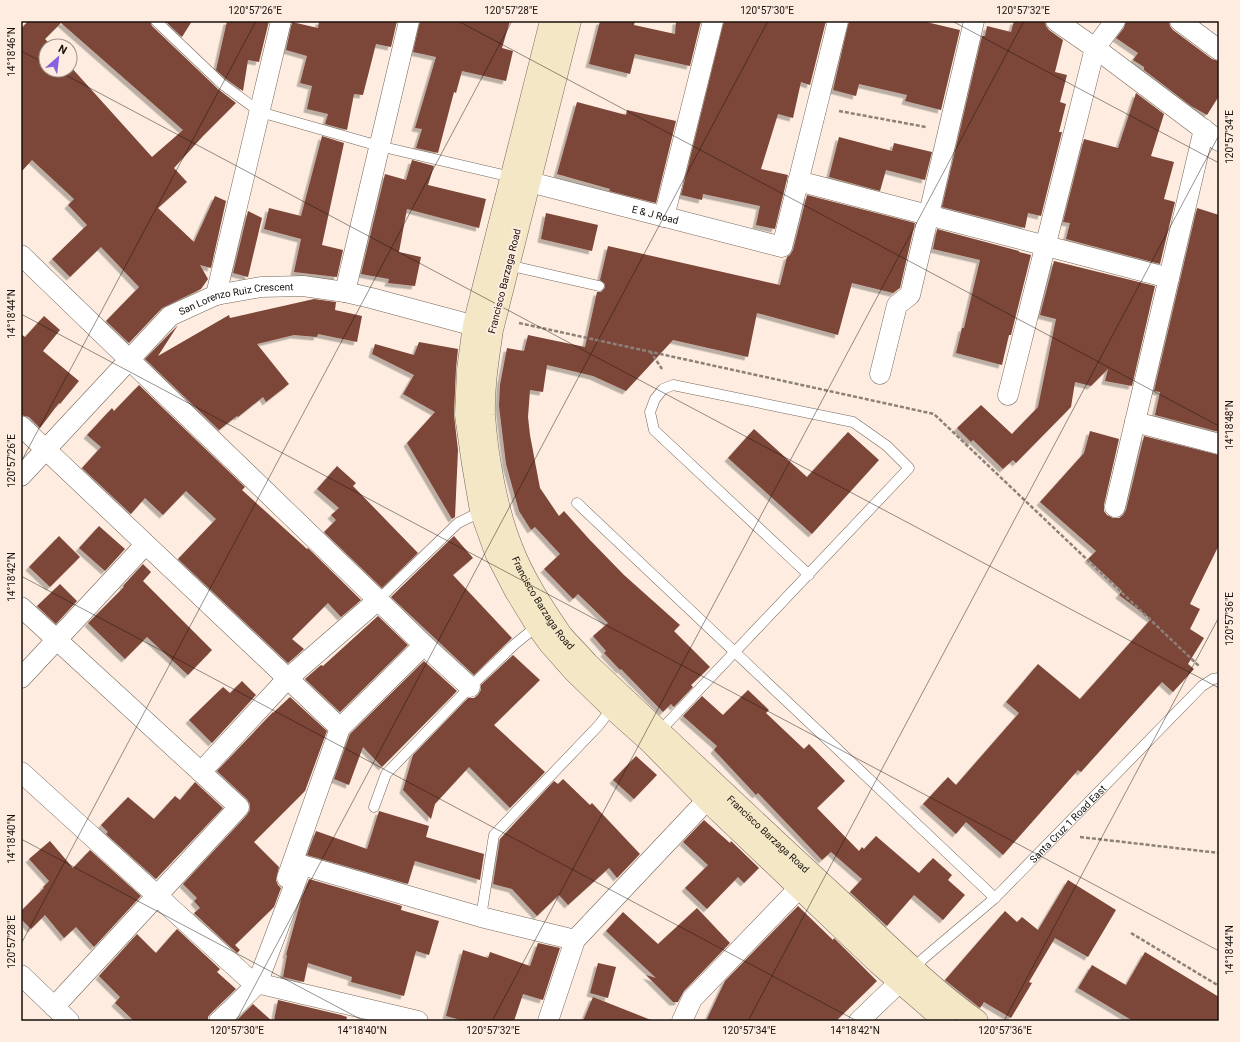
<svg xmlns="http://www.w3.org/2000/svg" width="1240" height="1042" font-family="Roboto,sans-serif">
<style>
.building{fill:#7c4638;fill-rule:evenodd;filter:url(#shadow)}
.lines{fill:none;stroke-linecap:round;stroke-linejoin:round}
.lane-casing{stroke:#75675b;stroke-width:11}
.street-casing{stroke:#75675b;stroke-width:21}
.secondary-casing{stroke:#75675b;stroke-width:23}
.path{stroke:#8c8078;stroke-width:2.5;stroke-dasharray:4 2;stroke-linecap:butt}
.lane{stroke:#fff;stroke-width:10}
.street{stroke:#fff;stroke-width:20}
.secondary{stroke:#f3e7c6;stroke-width:22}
.ticks{fill:none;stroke:#16100c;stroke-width:1;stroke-opacity:0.45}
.labels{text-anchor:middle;stroke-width:4;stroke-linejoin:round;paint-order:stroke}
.street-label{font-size:10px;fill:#16100c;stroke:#fdecdf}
.neatline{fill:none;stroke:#16100c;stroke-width:1.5}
.ticks-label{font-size:10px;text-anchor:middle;fill:#16100c}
</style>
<defs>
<filter id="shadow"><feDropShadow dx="-3.5" dy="3.5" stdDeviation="0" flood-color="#0004"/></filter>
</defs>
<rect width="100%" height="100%" fill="#fdecdf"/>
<g class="building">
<path d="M 28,21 L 150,21 L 152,26 L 218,89 L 236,103 L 203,136 L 174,168 L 187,182 L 158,208 L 194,242 L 215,196 L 226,201 L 211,268 L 200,265 L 208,279 L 201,289 L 162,308 L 129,343 L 106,321 L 139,287 L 101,247 L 70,277 L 52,259 L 87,225 L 68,205 L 74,199 L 32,160 L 21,172 L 21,29 ZM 61,23 L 183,130 L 152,157 L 70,66 L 70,70 L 46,70 L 46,46 L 52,46 L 45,39 Z"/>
<path d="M 165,21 L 192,21 L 182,37 Z"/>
<path d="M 227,21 L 269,21 L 259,62 L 248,60 L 243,91 L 226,79 L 216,70 Z"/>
<path d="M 319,21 L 397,21 L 391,47 L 376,44 L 363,95 L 354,94 L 347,130 L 325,124 L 328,114 L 307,109 L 312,86 L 300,83 L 307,56 L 286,50 L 292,22 L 318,28 Z"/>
<path d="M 420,21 L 510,21 L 502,48 L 513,51 L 506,81 L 462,71 L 456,93 L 454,92 L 438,153 L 416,148 L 422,129 L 415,128 L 436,57 L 413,52 Z"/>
<path d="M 600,21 L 635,21 L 634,25 L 675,34 L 676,21 L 701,21 L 690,66 L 635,54 L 630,74 L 589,64 Z"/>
<path d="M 724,21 L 826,21 L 810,85 L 801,82 L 793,118 L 778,114 L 761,169 L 788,175 L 775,229 L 756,225 L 760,206 L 703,194 L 702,200 L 681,195 Z"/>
<path d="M 849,21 L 922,21 L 960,30 L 941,110 L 905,101 L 907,95 L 859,84 L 856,96 L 833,90 Z"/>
<path d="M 1014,21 L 1045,21 L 1046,26 L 1049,30 L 1063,40 L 1055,72 L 1067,75 L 1060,102 L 1066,104 L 1059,132 L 1062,132 L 1041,216 L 1028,213 L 1025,228 L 942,207 L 982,36 L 985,36 L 987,26 L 1011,32 Z"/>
<path d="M 1126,21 L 1169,21 L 1170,26 L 1173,30 L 1212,59 L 1219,61 L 1219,96 L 1207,115 L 1191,106 L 1144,70 L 1144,67 L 1133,60 L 1138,53 L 1116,38 L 1124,28 Z"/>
<path d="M 1136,93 L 1164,114 L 1151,156 L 1174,162 L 1164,199 L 1175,202 L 1160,264 L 1066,239 L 1070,223 L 1063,222 L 1084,139 L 1118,148 Z"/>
<path d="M 577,102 L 626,115 L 627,110 L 676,121 L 656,203 L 609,191 L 610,189 L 557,174 Z"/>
<path d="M 322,136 L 344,143 L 322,245 L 343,250 L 337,277 L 294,272 L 301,239 L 264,229 L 269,208 L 301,216 Z"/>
<path d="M 839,137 L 892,151 L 894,143 L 932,152 L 925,180 L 886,170 L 880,191 L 829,177 Z"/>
<path d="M 412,160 L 434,166 L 428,185 L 486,199 L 479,228 L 407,209 L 399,252 L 421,257 L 415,286 L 388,283 L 389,279 L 361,274 L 385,174 L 406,180 Z"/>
<path d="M 807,195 L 915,223 L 900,288 L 893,293 L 852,283 L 838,335 L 757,313 L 748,357 L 673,340 L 626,391 L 593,376 L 547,365 L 543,392 L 530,390 L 528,417 L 530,435 L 540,488 L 559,516 L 564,511 L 589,539 L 624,575 L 680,625 L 674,631 L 710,667 L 691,685 L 693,687 L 674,707 L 671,704 L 663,712 L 621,669 L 620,670 L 604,653 L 606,651 L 593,636 L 608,623 L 578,594 L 573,599 L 544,569 L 560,554 L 535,527 L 531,530 L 519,511 L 506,464 L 499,406 L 500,385 L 507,348 L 524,351 L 528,335 L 585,347 L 597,292 L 601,292 L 605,288 L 605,284 L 600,280 L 608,246 L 780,285 L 787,257 L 790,255 L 793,250 Z"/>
<path d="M 1197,208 L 1219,215 L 1219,432 L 1155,415 L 1160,392 L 1154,391 Z"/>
<path d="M 248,211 L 262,218 L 248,277 L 233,273 Z"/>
<path d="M 546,213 L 598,225 L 592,251 L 541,239 Z"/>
<path d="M 937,229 L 1019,251 L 1019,252 L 1031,255 L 1011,335 L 1009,335 L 1002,365 L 956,353 L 962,328 L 964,328 L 980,260 L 933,249 Z"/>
<path d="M 1054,261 L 1155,286 L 1132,386 L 1105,381 L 1108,369 L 1091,386 L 1075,382 L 1071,407 L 1016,463 L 1013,460 L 1003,469 L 973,440 L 971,442 L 957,428 L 981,405 L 1012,434 L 1038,407 L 1056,319 L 1040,315 Z"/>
<path d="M 314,299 L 336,302 L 335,310 L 362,316 L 357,342 L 318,334 L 317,337 L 294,335 L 257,344 L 289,384 L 266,402 L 263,397 L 238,417 L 237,416 L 219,430 L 145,359 L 178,325 L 158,356 L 229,315 L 230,318 Z"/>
<path d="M 44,316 L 60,330 L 43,351 L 79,381 L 60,404 L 59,403 L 40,428 L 29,417 L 21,415 L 21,334 L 25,337 Z"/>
<path d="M 419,342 L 458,349 L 456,369 L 454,415 L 458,450 L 455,517 L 452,519 L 407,443 L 435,412 L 403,394 L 414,375 L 372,354 L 375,344 L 414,355 Z"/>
<path d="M 139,385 L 245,487 L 242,490 L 307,549 L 308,548 L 361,600 L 341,617 L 328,603 L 292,639 L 304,649 L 288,663 L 178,559 L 216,519 L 186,491 L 163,515 L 145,498 L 131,514 L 82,468 L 101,447 L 87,435 L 112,408 L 114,411 Z"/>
<path d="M 754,429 L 807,477 L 848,432 L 879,460 L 812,534 L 728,458 Z"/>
<path d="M 1090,431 L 1119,439 L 1104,505 L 1104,511 L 1107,515 L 1113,518 L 1119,518 L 1123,515 L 1126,510 L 1144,436 L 1219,455 L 1219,545 L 1190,604 L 1200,609 L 1190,629 L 1204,638 L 1188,664 L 1194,669 L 1173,692 L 1162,682 L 1081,772 L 1078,770 L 1003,855 L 966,822 L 956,834 L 923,804 L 948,777 L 956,785 L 1019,713 L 1006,702 L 1038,664 L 1080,699 L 1151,619 L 1119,595 L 1122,591 L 1088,559 L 1096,551 L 1040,502 L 1084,453 Z"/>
<path d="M 337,466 L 356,483 L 353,486 L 418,553 L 382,588 L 324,532 L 336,520 L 331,515 L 339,508 L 317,489 Z"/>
<path d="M 99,526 L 125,549 L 105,571 L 79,548 Z"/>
<path d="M 59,536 L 80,557 L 50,587 L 29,567 Z"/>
<path d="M 454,536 L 473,558 L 453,575 L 512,638 L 474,675 L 391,597 Z"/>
<path d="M 143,564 L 151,572 L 143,581 L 212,650 L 188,675 L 147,637 L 125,659 L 88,623 L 124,587 L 123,586 Z"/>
<path d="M 60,584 L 77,601 L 56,624 L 37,606 Z"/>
<path d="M 378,616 L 408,645 L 340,712 L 305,679 L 321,665 L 323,666 Z"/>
<path d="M 513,655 L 540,680 L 494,725 L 545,772 L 510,808 L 469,767 L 435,804 L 431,819 L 403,790 L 413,755 L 468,698 L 474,698 L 478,695 L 481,690 L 481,685 Z"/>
<path d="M 424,661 L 457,691 L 382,767 L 363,747 L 349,785 L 334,779 L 350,734 Z"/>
<path d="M 242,681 L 256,695 L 212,743 L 189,720 L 223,687 L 230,693 Z"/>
<path d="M 748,690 L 769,710 L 766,713 L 804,749 L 809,744 L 845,781 L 817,808 L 859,851 L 862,847 L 864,849 L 876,836 L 919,873 L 933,858 L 952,875 L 948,880 L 965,895 L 943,920 L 914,895 L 887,926 L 850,892 L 862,879 L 831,852 L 822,860 L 758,793 L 756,795 L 714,750 L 717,746 L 683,716 L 702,696 L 723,715 Z"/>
<path d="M 290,697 L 327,731 L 305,791 L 254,842 L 279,867 L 276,880 L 278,885 L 281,888 L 274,907 L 235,945 L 240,950 L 237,953 L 194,913 L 200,908 L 194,901 L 197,898 L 183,884 L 247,815 L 250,810 L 250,804 L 247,799 L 217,771 L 273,712 L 273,713 Z"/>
<path d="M 636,756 L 657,775 L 634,799 L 613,780 Z"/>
<path d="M 563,779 L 590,805 L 592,803 L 640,854 L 617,878 L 609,868 L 568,905 L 559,895 L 537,916 L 512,889 L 493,884 L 500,839 L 554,781 L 558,784 Z"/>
<path d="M 195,782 L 223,808 L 156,879 L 106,834 L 108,832 L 101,825 L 128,797 L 154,819 L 175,796 L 180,800 Z"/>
<path d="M 379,811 L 429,826 L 426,837 L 484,854 L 480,880 L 415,861 L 408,884 L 307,855 L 316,831 L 367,849 Z"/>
<path d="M 704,820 L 730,843 L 731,841 L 759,868 L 744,883 L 738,877 L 707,909 L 685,888 L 708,865 L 683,842 Z"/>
<path d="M 50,841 L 73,868 L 90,850 L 141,896 L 94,947 L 76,927 L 64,938 L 45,915 L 31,929 L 21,919 L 21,911 L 44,888 L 43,887 L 49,881 L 29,859 Z"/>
<path d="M 309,879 L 402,906 L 401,910 L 439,921 L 429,955 L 416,951 L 404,996 L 351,982 L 352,977 L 308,963 L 304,982 L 283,977 L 287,955 L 286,955 L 301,900 Z"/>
<path d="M 1068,880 L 1116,910 L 1088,957 L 1055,938 L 1029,982 L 1032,983 L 1011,1018 L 984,1002 L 980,1008 L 945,980 L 1005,911 L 1017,922 L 1022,917 L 1038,930 Z"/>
<path d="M 798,906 L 833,940 L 834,938 L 877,981 L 836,1021 L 706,1021 L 725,981 Z"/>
<path d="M 697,908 L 730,943 L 684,991 L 678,1002 L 673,1002 L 646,975 L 656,978 L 606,931 L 623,912 L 658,944 Z"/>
<path d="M 177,929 L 220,969 L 217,972 L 236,989 L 211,1013 L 208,1017 L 208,1021 L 134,1021 L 115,1003 L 120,997 L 99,976 L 137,934 L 156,953 Z"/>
<path d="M 538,943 L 560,948 L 543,1000 L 523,994 L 514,1021 L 464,1021 L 446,1016 L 463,950 L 488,958 L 490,952 L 530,966 Z"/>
<path d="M 1145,952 L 1219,997 L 1219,1021 L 1133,1021 L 1078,988 L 1092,965 L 1126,985 Z"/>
<path d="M 598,963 L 616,967 L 608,998 L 590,993 Z"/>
<path d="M 593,997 L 651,1020 L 650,1021 L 583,1021 Z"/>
<path d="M 278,1000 L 341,1015 L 347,1017 L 346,1021 L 274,1021 Z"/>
<path d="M 253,1004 L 272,1021 L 236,1021 Z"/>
</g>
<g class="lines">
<g class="lane-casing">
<g id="lane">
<path d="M 156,21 L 222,84 L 260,112 L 379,146 L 512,177"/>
<path d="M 508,265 L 599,286"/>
<path d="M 577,503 L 995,898"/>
<path d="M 378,600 L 458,523 L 482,511"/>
<path d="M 658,733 L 909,468 L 887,446 L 853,422 L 673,385 L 663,389 L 655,399 L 650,412 L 654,430 L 809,575"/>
<path d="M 374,807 L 386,774 L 470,687 L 515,644 L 537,626"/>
<path d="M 481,917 L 494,835 L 599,725 L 612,708"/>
<path id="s1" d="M 914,968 L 924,958 L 995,898 L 1202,686 L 1213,679 L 1219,678"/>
</g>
</g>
<g class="street-casing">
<g id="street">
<path d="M 1056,21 L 1095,48 L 1219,141"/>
<path d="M 1180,21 L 1219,50"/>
<path id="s2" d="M 514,178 L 782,247 L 838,21"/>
<path d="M 798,181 L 1169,278"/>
<path d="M 664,217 L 713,21"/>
<path d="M 21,255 L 378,600 L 424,645 L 470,687"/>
<path d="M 345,292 L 409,21"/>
<path d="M 216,295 L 281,21"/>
<path d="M 880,374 L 897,305 L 910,295 L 974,21"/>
<path d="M 1008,395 L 1095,48 L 1115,21"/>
<path d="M 1135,422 L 1219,444"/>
<path d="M 21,426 L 340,728"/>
<path id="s3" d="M 21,476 L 170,316 L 216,295 L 261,287 L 303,286 L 345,292 L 371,298 L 490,330"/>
<path d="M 1115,507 L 1204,129"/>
<path d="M 21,607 L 239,807 L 54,1007"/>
<path d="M 21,678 L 145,545"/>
<path d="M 21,772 L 252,982 L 418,1021"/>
<path d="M 201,772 L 287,679 L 378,600"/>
<path d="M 287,878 L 340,728 L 424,645"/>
<path d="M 21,975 L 69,1021"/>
<path d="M 219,1021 L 232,1009 L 257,984 L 302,865 L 481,917 L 575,940"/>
<path d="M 548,1021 L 575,940 L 707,800"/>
<path d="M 682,1021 L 692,999 L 800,887"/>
<path d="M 859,1021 L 911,971"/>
</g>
</g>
<g class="secondary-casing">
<g id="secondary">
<path d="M 551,21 L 474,325 L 468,370 L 466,415 L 473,464 L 481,511 L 496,553 L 515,590 L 537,626 L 550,644 L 573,670 L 612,708 L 650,742 L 707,800 L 878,963 L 945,1021"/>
<path id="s4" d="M 570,21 L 492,330 C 488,358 483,387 484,415 C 487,456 496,508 511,546 C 523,578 543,608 562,636 C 570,645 579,654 587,663 C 672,743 757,824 843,903 C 887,943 929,987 977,1021"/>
</g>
</g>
<g class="path">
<path d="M 839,111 L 926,127"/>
<path d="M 519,323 L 934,414 L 1199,666"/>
<path d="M 650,351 L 662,369"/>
<path d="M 1080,837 L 1219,853"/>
<path d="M 1131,933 L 1219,986"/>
</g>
<use href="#lane" class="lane"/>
<use href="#street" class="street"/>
<use href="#secondary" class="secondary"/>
</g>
<path class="ticks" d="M 458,21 L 1219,426M 952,21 L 1219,163M 21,51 L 46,64M 56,70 L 1219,688M 21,314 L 1219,951M 21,462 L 256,21M 21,576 L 857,1021M 21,839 L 364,1021M 21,944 L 512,21M 236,1021 L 768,21M 492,1021 L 1024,21M 748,1021 L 1219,135M 1004,1021 L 1219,617"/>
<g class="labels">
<g class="street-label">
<text dy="4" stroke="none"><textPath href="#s2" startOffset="146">E &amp; J Road</textPath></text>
<text transform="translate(504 281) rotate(-76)" y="4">Francisco Barzaga Road</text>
<text dy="4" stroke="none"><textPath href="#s3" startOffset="288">San Lorenzo Ruiz Crescent</textPath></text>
<text dy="4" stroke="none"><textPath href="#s4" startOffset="604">Francisco Barzaga Road</textPath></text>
<text dy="4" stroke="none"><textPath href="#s1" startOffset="211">Santa Cruz 1 Road East</textPath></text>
<text dy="4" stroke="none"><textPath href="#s4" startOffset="928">Francisco Barzaga Road</textPath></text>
</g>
</g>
<rect width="1240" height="1042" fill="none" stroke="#fdecdf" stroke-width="44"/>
<g transform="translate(58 58) rotate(28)"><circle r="19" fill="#fdecdf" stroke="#a1948b"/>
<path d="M0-3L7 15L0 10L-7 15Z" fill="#8663de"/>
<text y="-6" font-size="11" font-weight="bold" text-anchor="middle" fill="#16100c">N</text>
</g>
<rect x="22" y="22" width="1196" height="998" class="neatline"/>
<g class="ticks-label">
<text x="255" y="14">120°57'26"E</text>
<text x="511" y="14">120°57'28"E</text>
<text x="767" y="14">120°57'30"E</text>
<text x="1023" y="14">120°57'32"E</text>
<text transform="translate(11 52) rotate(-90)" y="4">14°18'46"N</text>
<text transform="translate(1229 137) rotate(-90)" y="4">120°57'34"E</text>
<text transform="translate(11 314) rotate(-90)" y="4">14°18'44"N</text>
<text transform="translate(1229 425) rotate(-90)" y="4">14°18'48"N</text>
<text transform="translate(11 461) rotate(-90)" y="4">120°57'26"E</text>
<text transform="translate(11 577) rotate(-90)" y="4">14°18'42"N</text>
<text transform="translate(1229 619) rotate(-90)" y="4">120°57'36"E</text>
<text transform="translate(11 839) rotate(-90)" y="4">14°18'40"N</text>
<text transform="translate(11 942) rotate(-90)" y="4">120°57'28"E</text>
<text transform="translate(1229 950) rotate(-90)" y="4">14°18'44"N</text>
<text x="237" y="1034">120°57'30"E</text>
<text x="362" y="1034">14°18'40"N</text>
<text x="493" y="1034">120°57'32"E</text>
<text x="749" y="1034">120°57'34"E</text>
<text x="855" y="1034">14°18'42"N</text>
<text x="1005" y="1034">120°57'36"E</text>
</g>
</svg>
